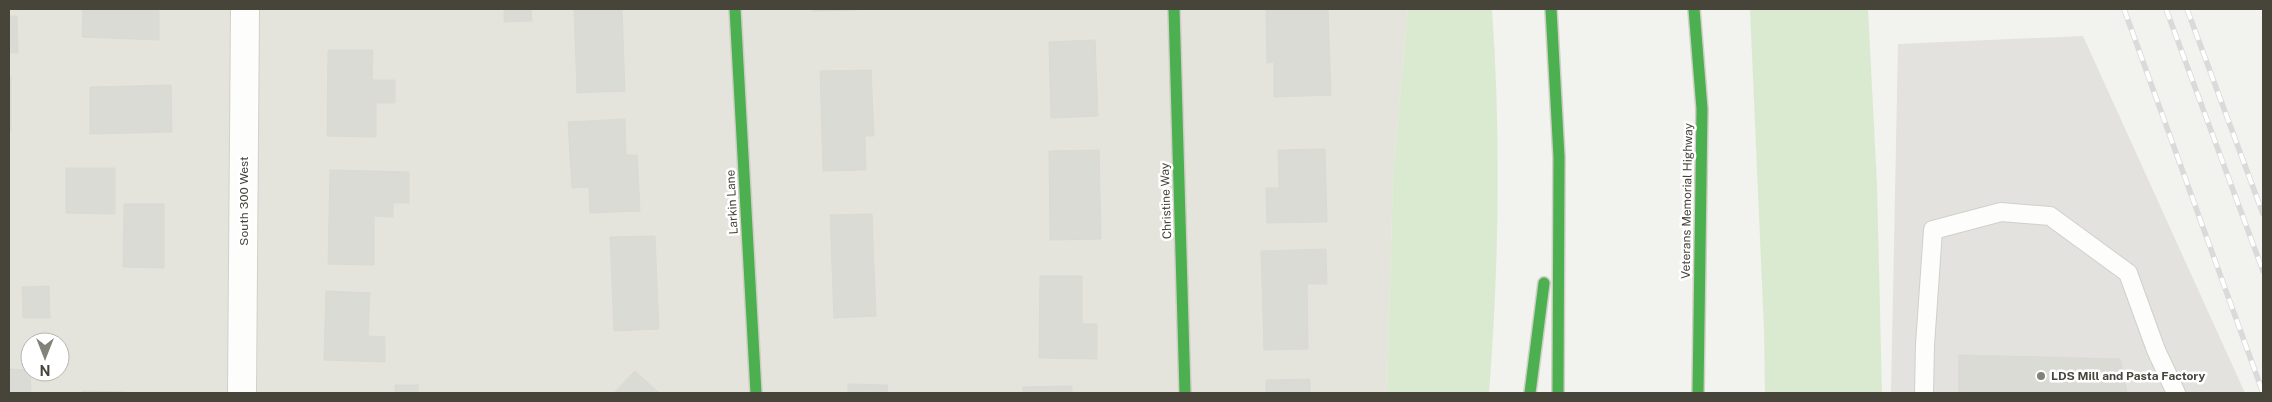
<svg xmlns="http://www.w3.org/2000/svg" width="2272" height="402" font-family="'Public Sans',sans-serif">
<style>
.residential{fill:#e5e4dc;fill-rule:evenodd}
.industrial{fill:#e3e2de}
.green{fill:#daead1}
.building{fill:#dbdbd6;stroke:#dad9d4}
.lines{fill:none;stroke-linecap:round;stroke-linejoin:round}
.lane-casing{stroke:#d0d0cb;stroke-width:20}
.street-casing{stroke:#d0d0cb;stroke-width:30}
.fast-casing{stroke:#cfcfc5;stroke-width:14}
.lane{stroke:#fdfdfc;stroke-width:18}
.street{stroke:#fdfdfc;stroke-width:28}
.fast{stroke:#4caf50;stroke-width:11}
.rail-casing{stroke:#dadada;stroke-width:5.5}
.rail{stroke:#fff;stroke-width:4;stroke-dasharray:11;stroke-linecap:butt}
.poi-dot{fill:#838279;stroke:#fff;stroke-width:2}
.labels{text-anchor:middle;stroke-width:5;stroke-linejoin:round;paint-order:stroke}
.street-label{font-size:12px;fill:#47453a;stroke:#fff}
.poi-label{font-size:12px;font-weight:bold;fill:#47453a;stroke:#fff;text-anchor:start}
</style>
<rect width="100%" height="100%" fill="#f2f2ee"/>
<path class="residential" d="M 9,9 L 1408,9 L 1393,176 L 1387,393 L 9,393 ZM 30,342 L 60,342 L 60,372 L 30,372 Z"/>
<path class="industrial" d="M 2083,36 L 2245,393 L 1891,393 L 1898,44 Z"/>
<g class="green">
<path d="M 1408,9 L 1492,9 C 1501,137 1499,265 1489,393 L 1387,393 L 1393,176 Z"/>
<path d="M 1750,9 L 1868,9 L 1877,185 L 1882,393 L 1765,393 L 1764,330 Z"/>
</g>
<g class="building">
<path d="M 83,9 L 159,9 L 159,40 L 82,37 Z"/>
<path d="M 504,9 L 531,9 L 532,21 L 504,22 Z"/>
<path d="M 574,9 L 622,9 L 625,91 L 577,93 Z"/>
<path d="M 813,9 L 857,9 L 857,10 L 813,11 Z"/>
<path d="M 1266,9 L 1328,9 L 1331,95 L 1274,97 L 1274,62 L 1267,63 Z"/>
<path d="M 9,16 L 17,16 L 18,53 L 9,53 Z"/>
<path d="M 1095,40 L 1098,116 L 1051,118 L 1049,42 Z"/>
<path d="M 328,50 L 373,50 L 372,80 L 395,80 L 395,103 L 376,103 L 376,137 L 327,136 Z"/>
<path d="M 871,70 L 874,136 L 865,136 L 866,170 L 823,171 L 820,71 Z"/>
<rect x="9" y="77" width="2" height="54"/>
<path d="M 171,85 L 172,132 L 90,134 L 90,87 Z"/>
<path d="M 625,119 L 626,155 L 637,155 L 640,211 L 590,213 L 589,187 L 572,188 L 568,122 Z"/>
<path d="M 1325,149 L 1327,222 L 1267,223 L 1266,188 L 1279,188 L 1278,150 Z"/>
<path d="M 1099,150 L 1101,239 L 1050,240 L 1049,151 Z"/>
<path d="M 66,168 L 115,168 L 115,214 L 66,213 Z"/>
<path d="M 330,170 L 409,172 L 409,203 L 393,203 L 393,217 L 374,216 L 374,265 L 328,264 Z"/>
<path d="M 124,204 L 164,204 L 164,268 L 123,267 Z"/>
<path d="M 872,214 L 876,316 L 834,318 L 830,215 Z"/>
<path d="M 655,236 L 659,329 L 614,331 L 610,237 Z"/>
<path d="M 1326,249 L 1327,284 L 1307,284 L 1308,349 L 1264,350 L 1261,251 Z"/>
<path d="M 1040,276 L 1082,276 L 1082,324 L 1097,324 L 1097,359 L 1039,358 Z"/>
<path d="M 49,286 L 50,318 L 23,318 L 22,287 Z"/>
<path d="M 326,291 L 370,293 L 368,336 L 385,337 L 385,362 L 324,360 Z"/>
<path d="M 1959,355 L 2120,359 L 2127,393 L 1959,393 Z"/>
<path d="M 9,369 L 30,370 L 31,393 L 9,393 Z"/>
<path d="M 635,371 L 659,393 L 614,393 Z"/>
<path d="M 1310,379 L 1310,393 L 1266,393 L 1266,380 Z"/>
<path d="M 848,384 L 888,385 L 887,393 L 848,393 Z"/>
<rect x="395" y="385" width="23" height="8"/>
<path d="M 1072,386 L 1072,393 L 1023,393 L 1023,387 Z"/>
<path d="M 82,391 L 126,392 L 126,393 L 82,393 Z"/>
</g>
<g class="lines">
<g class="lane-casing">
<path id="lane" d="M 1924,393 L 1925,345 L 1933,230 L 2001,212 L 2050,216 L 2128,273 L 2156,350 L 2176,393"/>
</g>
<g class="street-casing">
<path id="street" d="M 242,393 L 245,9"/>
</g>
<g class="fast-casing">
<g id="fast">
<path d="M 735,9 L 756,393"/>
<path d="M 1174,9 L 1185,393"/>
<path d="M 1551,9 L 1559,157 L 1558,393"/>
<path d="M 1694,9 L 1702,109 L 1698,393"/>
<path d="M 1530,393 L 1544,283"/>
</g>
</g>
<use href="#lane" class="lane"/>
<use href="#street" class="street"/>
<use href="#fast" class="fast"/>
<g class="rail-casing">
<g id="rail">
<path d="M 2124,9 L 2263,393"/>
<path d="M 2166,9 L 2263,271"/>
<path d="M 2187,9 L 2263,214"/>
</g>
</g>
<use href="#rail" class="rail"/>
</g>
<circle class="poi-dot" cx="2041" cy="376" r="5"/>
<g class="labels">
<g class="street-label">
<text transform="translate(244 201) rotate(-90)" y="4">South 300 West</text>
<text transform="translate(1166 201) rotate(-92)" y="4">Christine Way</text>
<text transform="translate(1687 201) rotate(-89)" y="4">Veterans Memorial Highway</text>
<text transform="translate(732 202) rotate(-93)" y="4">Larkin Lane</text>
</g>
<g class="poi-label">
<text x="2051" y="380">LDS Mill and Pasta Factory</text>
</g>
</g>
<rect width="2272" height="402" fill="none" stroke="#47453a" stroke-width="20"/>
<g transform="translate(45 357) rotate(180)"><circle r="24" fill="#ffffff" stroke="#b5b5b0"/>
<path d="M0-4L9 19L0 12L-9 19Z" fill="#838279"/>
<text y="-8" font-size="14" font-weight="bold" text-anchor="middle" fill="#47453a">N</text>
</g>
</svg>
